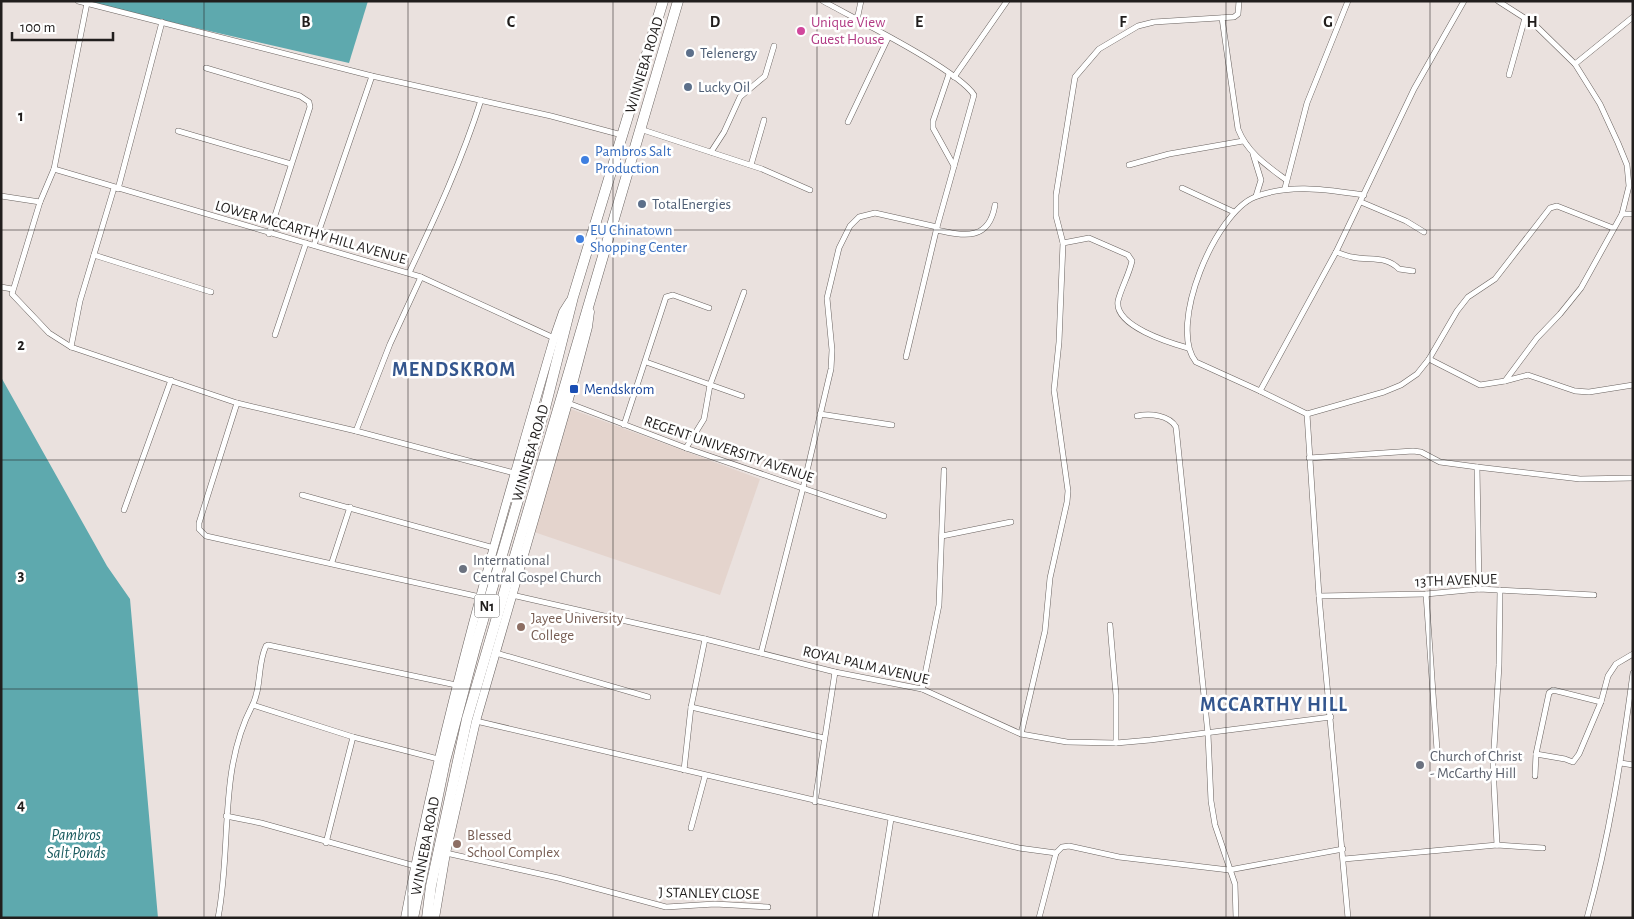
<svg xmlns="http://www.w3.org/2000/svg" width="1634" height="919" font-family="'Alegreya Sans',sans-serif">
<style>
.built{fill:#e4d4cd}
.water{fill:#5ea9ae}
.lines{fill:none;stroke-linecap:round;stroke-linejoin:round}
.street-casing{stroke:#69625f;stroke-width:6}
.secondary-casing{stroke:#69625f;stroke-width:9}
.highway-casing{stroke:#69625f;stroke-width:11}
.street{stroke:#fff;stroke-width:5}
.secondary{stroke:#fff;stroke-width:8}
.highway{stroke:#fff;stroke-width:10}
.grid{fill:none;stroke:#211e1d;stroke-width:1;stroke-opacity:0.55}
.hotel-dot{fill:#d1479c;stroke:#fff;stroke-width:2}
.service-dot{fill:#5c6f8a;stroke:#fff;stroke-width:2}
.shop-dot{fill:#3f7fe0;stroke:#fff;stroke-width:2}
.transit-dot{fill:#1a4fb4;stroke:#fff;stroke-width:2}
.worship-dot{fill:#6b7280;stroke:#fff;stroke-width:2}
.education-dot{fill:#8d6e63;stroke:#fff;stroke-width:2}
.labels{text-anchor:middle;stroke-width:5;stroke-linejoin:round;paint-order:stroke}
.shield{fill:#fff;stroke:#646261;stroke-width:1}
.shield-label{font-size:14px;font-weight:bold;fill:#211e1d}
.hotel-label{font-size:15px;fill:#b23c85;stroke:#fff;text-anchor:start}
.service-label{font-size:15px;fill:#4e5e75;stroke:#fff;text-anchor:start}
.street-label{font-size:15px;fill:#211e1d;stroke:#fff}
.shop-label{font-size:15px;fill:#366cbe;stroke:#fff;text-anchor:start}
.transit-label{font-size:15px;fill:#164399;stroke:#fff;text-anchor:start}
.worship-label{font-size:15px;fill:#5b616d;stroke:#fff;text-anchor:start}
.education-label{font-size:15px;fill:#785e54;stroke:#fff;text-anchor:start}
.water-label{font-size:16px;font-style:italic;fill:#18595d;stroke:#fff}
.district-label{font-size:20px;font-weight:bold;letter-spacing:1px;fill:#34568e;stroke:#fff}
.grid-label{font-size:16px;text-anchor:middle;font-weight:bold;fill:#211e1d;stroke:#fff;stroke-width:5;stroke-linejoin:round;paint-order:stroke}
</style>
<rect width="100%" height="100%" fill="#eae1de"/>
<path class="built" d="M 571,409 L 760,479 L 720,595 L 534,532 Z"/>
<g class="water">
<path d="M 79,1 L 368,1 L 349,63 Z"/>
<path d="M 1,377 L 107,566 L 130,599 L 158,918 L 1,918 Z"/>
</g>
<g class="lines">
<g class="street-casing">
<g id="street">
<path d="M 78,1 L 372,76 L 551,116 L 622,135"/>
<path d="M 823,1 C 855,19 957,69 974,95 L 937,227 L 906,357"/>
<path d="M 1464,1 L 1414,89 L 1336,252 L 1260,391 L 1307,414 L 1384,392 L 1401,385 L 1417,374 L 1429,359 L 1457,311 L 1468,297 L 1495,279 L 1550,208 L 1557,206 L 1613,228"/>
<path d="M 1222,18 L 1238,129 C 1247,152 1266,165 1285,179"/>
<path d="M 857,20 L 861,1"/>
<path d="M 1575,64 L 1633,17"/>
<path d="M 206,68 L 300,96 L 309,102 L 310,107 L 269,234"/>
<path d="M 949,74 L 933,121 L 933,128 L 954,166"/>
<path d="M 1509,75 L 1525,18"/>
<path d="M 954,77 L 1007,1"/>
<path d="M 848,122 L 888,38"/>
<path d="M 640,129 L 762,169 L 810,190"/>
<path d="M 178,131 L 291,164"/>
<path d="M 711,152 L 724,132 L 740,97 L 765,76 L 774,46"/>
<path d="M 1253,154 L 1261,180 L 1256,196"/>
<path d="M 751,165 L 764,120"/>
<path d="M 1129,165 L 1169,154 L 1243,141"/>
<path d="M 54,169 L 421,277 L 554,338"/>
<path d="M 114,188 L 80,301 L 71,347 L 237,403"/>
<path d="M 1182,188 L 1234,212"/>
<path d="M 1285,188 L 1307,103 L 1348,1"/>
<path d="M 118,189 L 162,22"/>
<path d="M 1,196 L 40,202 L 54,169 L 87,3"/>
<path d="M 40,202 L 12,294 L 49,333 L 71,347"/>
<path d="M 1361,202 L 1406,221 L 1424,232"/>
<path d="M 1622,214 L 1633,214"/>
<path d="M 936,230 C 965,236 989,241 995,205"/>
<path d="M 1063,243 L 1089,238 L 1128,255 L 1132,261 C 1129,275 1121,288 1118,301 C 1114,326 1170,343 1188,348"/>
<path d="M 314,245 L 372,76"/>
<path d="M 1336,252 C 1342,254 1347,256 1352,257 C 1369,261 1386,255 1399,269 L 1413,271"/>
<path d="M 94,255 L 211,292"/>
<path d="M 409,273 C 436,216 462,160 481,100"/>
<path d="M 1,287 L 12,289"/>
<path d="M 275,335 L 306,243"/>
<path d="M 1429,359 L 1480,385 L 1505,381 L 1537,338 L 1560,314 L 1581,288 L 1622,214 L 1629,186 L 1627,165 L 1618,143 L 1600,104 L 1575,64 L 1534,24 L 1498,1"/>
<path d="M 646,362 L 742,396"/>
<path d="M 1505,381 L 1528,375 L 1575,391 L 1589,392 L 1633,385"/>
<path d="M 1260,391 L 1196,362 C 1167,326 1216,212 1255,197 C 1290,183 1328,190 1364,195"/>
<path d="M 568,403 L 686,448 L 884,516"/>
<path d="M 820,414 L 892,425"/>
<path d="M 1307,414 L 1319,596 L 1348,918"/>
<path d="M 1137,416 C 1150,413 1169,415 1176,427 L 1208,734 L 1211,801 L 1215,825 L 1235,884 L 1236,918"/>
<path d="M 624,425 L 666,297 L 673,295 L 709,308"/>
<path d="M 356,431 L 390,344 L 421,277"/>
<path d="M 686,448 L 704,419 L 710,385 L 744,292"/>
<path d="M 1309,458 L 1413,451 L 1421,452 L 1440,462 L 1477,467 L 1580,479 L 1633,478"/>
<path d="M 1477,467 L 1479,589"/>
<path d="M 302,495 L 494,548"/>
<path d="M 124,510 L 171,380"/>
<path d="M 942,536 L 1011,522"/>
<path d="M 332,562 L 350,507"/>
<path d="M 1426,594 L 1437,750"/>
<path d="M 512,595 L 705,639 L 835,672 L 922,689 L 1021,734 L 1067,742 L 1116,743 L 1150,740 L 1331,717"/>
<path d="M 1319,596 L 1426,594 L 1479,589 L 1594,595"/>
<path d="M 480,597 L 206,536 L 199,529 L 199,523 L 237,403 L 356,431 L 514,473"/>
<path d="M 1110,625 L 1116,695 L 1116,743"/>
<path d="M 496,653 L 648,697"/>
<path d="M 761,653 L 803,488 L 831,369 L 832,350 L 827,298 L 839,248 L 850,226 L 859,217 L 875,213 L 937,227"/>
<path d="M 922,689 L 939,605 L 944,470"/>
<path d="M 253,705 L 353,737 L 438,759"/>
<path d="M 691,707 L 824,738"/>
<path d="M 476,721 L 1019,848 L 1056,853"/>
<path d="M 1021,734 L 1045,631 L 1050,578 L 1067,502 L 1068,491 L 1054,390 L 1059,342 L 1063,243 L 1056,216 L 1056,195 L 1075,77 L 1099,49 L 1138,26 L 1154,22 L 1234,17 L 1238,14 L 1239,1"/>
<path d="M 1536,754 L 1565,759 L 1573,762 L 1579,754 L 1601,702 L 1608,676 L 1616,664 L 1633,654"/>
<path d="M 1621,763 L 1633,765"/>
<path d="M 684,770 L 691,707 L 705,639"/>
<path d="M 1535,776 L 1536,754 L 1549,693 L 1553,690 L 1601,702"/>
<path d="M 815,802 L 835,672"/>
<path d="M 226,816 L 261,823 L 415,866"/>
<path d="M 691,828 L 705,776"/>
<path d="M 326,843 L 353,737"/>
<path d="M 1497,845 L 1493,765 L 1499,665 L 1500,590"/>
<path d="M 446,853 L 558,878 L 666,907 L 715,904 L 768,907"/>
<path d="M 1344,859 L 1497,845 L 1543,848"/>
<path d="M 218,918 C 232,847 218,771 252,706 C 262,688 257,664 266,646 L 268,645 L 456,685"/>
<path d="M 875,918 L 891,819"/>
<path d="M 1039,918 L 1056,853 L 1062,847 L 1069,846 L 1119,857 L 1229,870 L 1343,849"/>
<path d="M 1587,918 C 1609,838 1622,756 1633,673"/>
</g>
</g>
<g class="secondary-casing">
<g id="secondary">
<path d="M 405,918 C 442,721 498,529 554,338 L 563,312 L 570,301"/>
<path d="M 435,918 L 446,853 L 476,721 L 568,403 L 588,327 L 590,312"/>
</g>
</g>
<g class="highway-casing">
<g id="highway">
<path d="M 413,918 L 445,761 L 476,644 L 545,408 L 573,297 L 663,1"/>
<path d="M 427,918 L 431,886 L 467,719 L 678,1"/>
</g>
</g>
<use href="#street" class="street"/>
<use href="#secondary" class="secondary"/>
<use href="#highway" class="highway"/>
</g>
<path class="grid" d="M 204,1 L 204,918M 408,1 L 408,918M 613,1 L 613,918M 817,1 L 817,918M 1021,1 L 1021,918M 1226,1 L 1226,918M 1430,1 L 1430,918M 1,230 L 1633,230M 1,460 L 1633,460M 1,689 L 1633,689"/>
<circle class="hotel-dot" cx="801" cy="31" r="5"/>
<g class="service-dot">
<circle cx="690" cy="53" r="5"/>
<circle cx="688" cy="87" r="5"/>
<circle cx="642" cy="204" r="5"/>
</g>
<g class="shop-dot">
<circle cx="585" cy="160" r="5"/>
<circle cx="580" cy="239" r="5"/>
</g>
<rect class="transit-dot" x="569" y="384" width="10" height="10" rx="2.5"/>
<g class="worship-dot">
<circle cx="463" cy="569" r="5"/>
<circle cx="1420" cy="765" r="5"/>
</g>
<g class="education-dot">
<circle cx="521" cy="627" r="5"/>
<circle cx="457" cy="844" r="5"/>
</g>
<g class="labels">
<rect class="shield" x="474.5" y="594.5" width="25" height="23" rx="4"/>
<g class="shield-label">
<text x="487" y="611">N1</text>
</g>
<g class="hotel-label">
<text x="811" y="27">Unique View<tspan x="811" dy="17">Guest House</tspan></text>
</g>
<g class="service-label">
<text x="700" y="58">Telenergy</text>
<text x="698" y="92">Lucky Oil</text>
<text x="652" y="209">TotalEnergies</text>
</g>
<g class="street-label">
<text transform="translate(644 65) rotate(-73)" y="5">WINNEBA ROAD</text>
<text transform="translate(311 232) rotate(16)" y="5">LOWER MCCARTHY HILL AVENUE</text>
<text transform="translate(729 449) rotate(19)" y="5">REGENT UNIVERSITY AVENUE</text>
<text transform="translate(530 453) rotate(-74)" y="5">WINNEBA ROAD</text>
<text transform="translate(1456 580) rotate(-2)" y="5">13TH AVENUE</text>
<text transform="translate(866 665) rotate(13)" y="5">ROYAL PALM AVENUE</text>
<text transform="translate(425 846) rotate(-79)" y="5">WINNEBA ROAD</text>
<text transform="translate(709 893) rotate(1)" y="5">J STANLEY CLOSE</text>
</g>
<g class="shop-label">
<text x="595" y="156">Pambros Salt<tspan x="595" dy="17">Production</tspan></text>
<text x="590" y="235">EU Chinatown<tspan x="590" dy="17">Shopping Center</tspan></text>
</g>
<g class="transit-label">
<text x="584" y="394">Mendskrom</text>
</g>
<g class="worship-label">
<text x="473" y="565">International<tspan x="473" dy="17">Central Gospel Church</tspan></text>
<text x="1430" y="761">Church of Christ<tspan x="1430" dy="17">- McCarthy Hill</tspan></text>
</g>
<g class="education-label">
<text x="531" y="623">Jayee University<tspan x="531" dy="17">College</tspan></text>
<text x="467" y="840">Blessed<tspan x="467" dy="17">School Complex</tspan></text>
</g>
<g class="water-label">
<text x="76" y="840">Pambros<tspan x="76" dy="18">Salt Ponds</tspan></text>
</g>
<g class="district-label">
<text x="454" y="376">MENDSKROM</text>
<text x="1274" y="711">MCCARTHY HILL</text>
</g>
</g>
<g class="grid-label">
<text x="306" y="27">B</text>
<text x="511" y="27">C</text>
<text x="715" y="27">D</text>
<text x="919" y="27">E</text>
<text x="1123" y="27">F</text>
<text x="1328" y="27">G</text>
<text x="1532" y="27">H</text>
<text x="21" y="121">1</text>
<text x="21" y="350">2</text>
<text x="21" y="580">3</text>
<text x="21" y="810">4</text>
</g>
<rect width="1634" height="919" fill="none" stroke="#211e1d" stroke-width="5"/>
<path d="M12 32v8h101v-8" fill="none" stroke="#211e1d" stroke-width="2.5"/>
<text x="20" y="32" font-size="15" fill="#211e1d" stroke="#ffffff" stroke-width="4" paint-order="stroke">100 m</text>
</svg>
